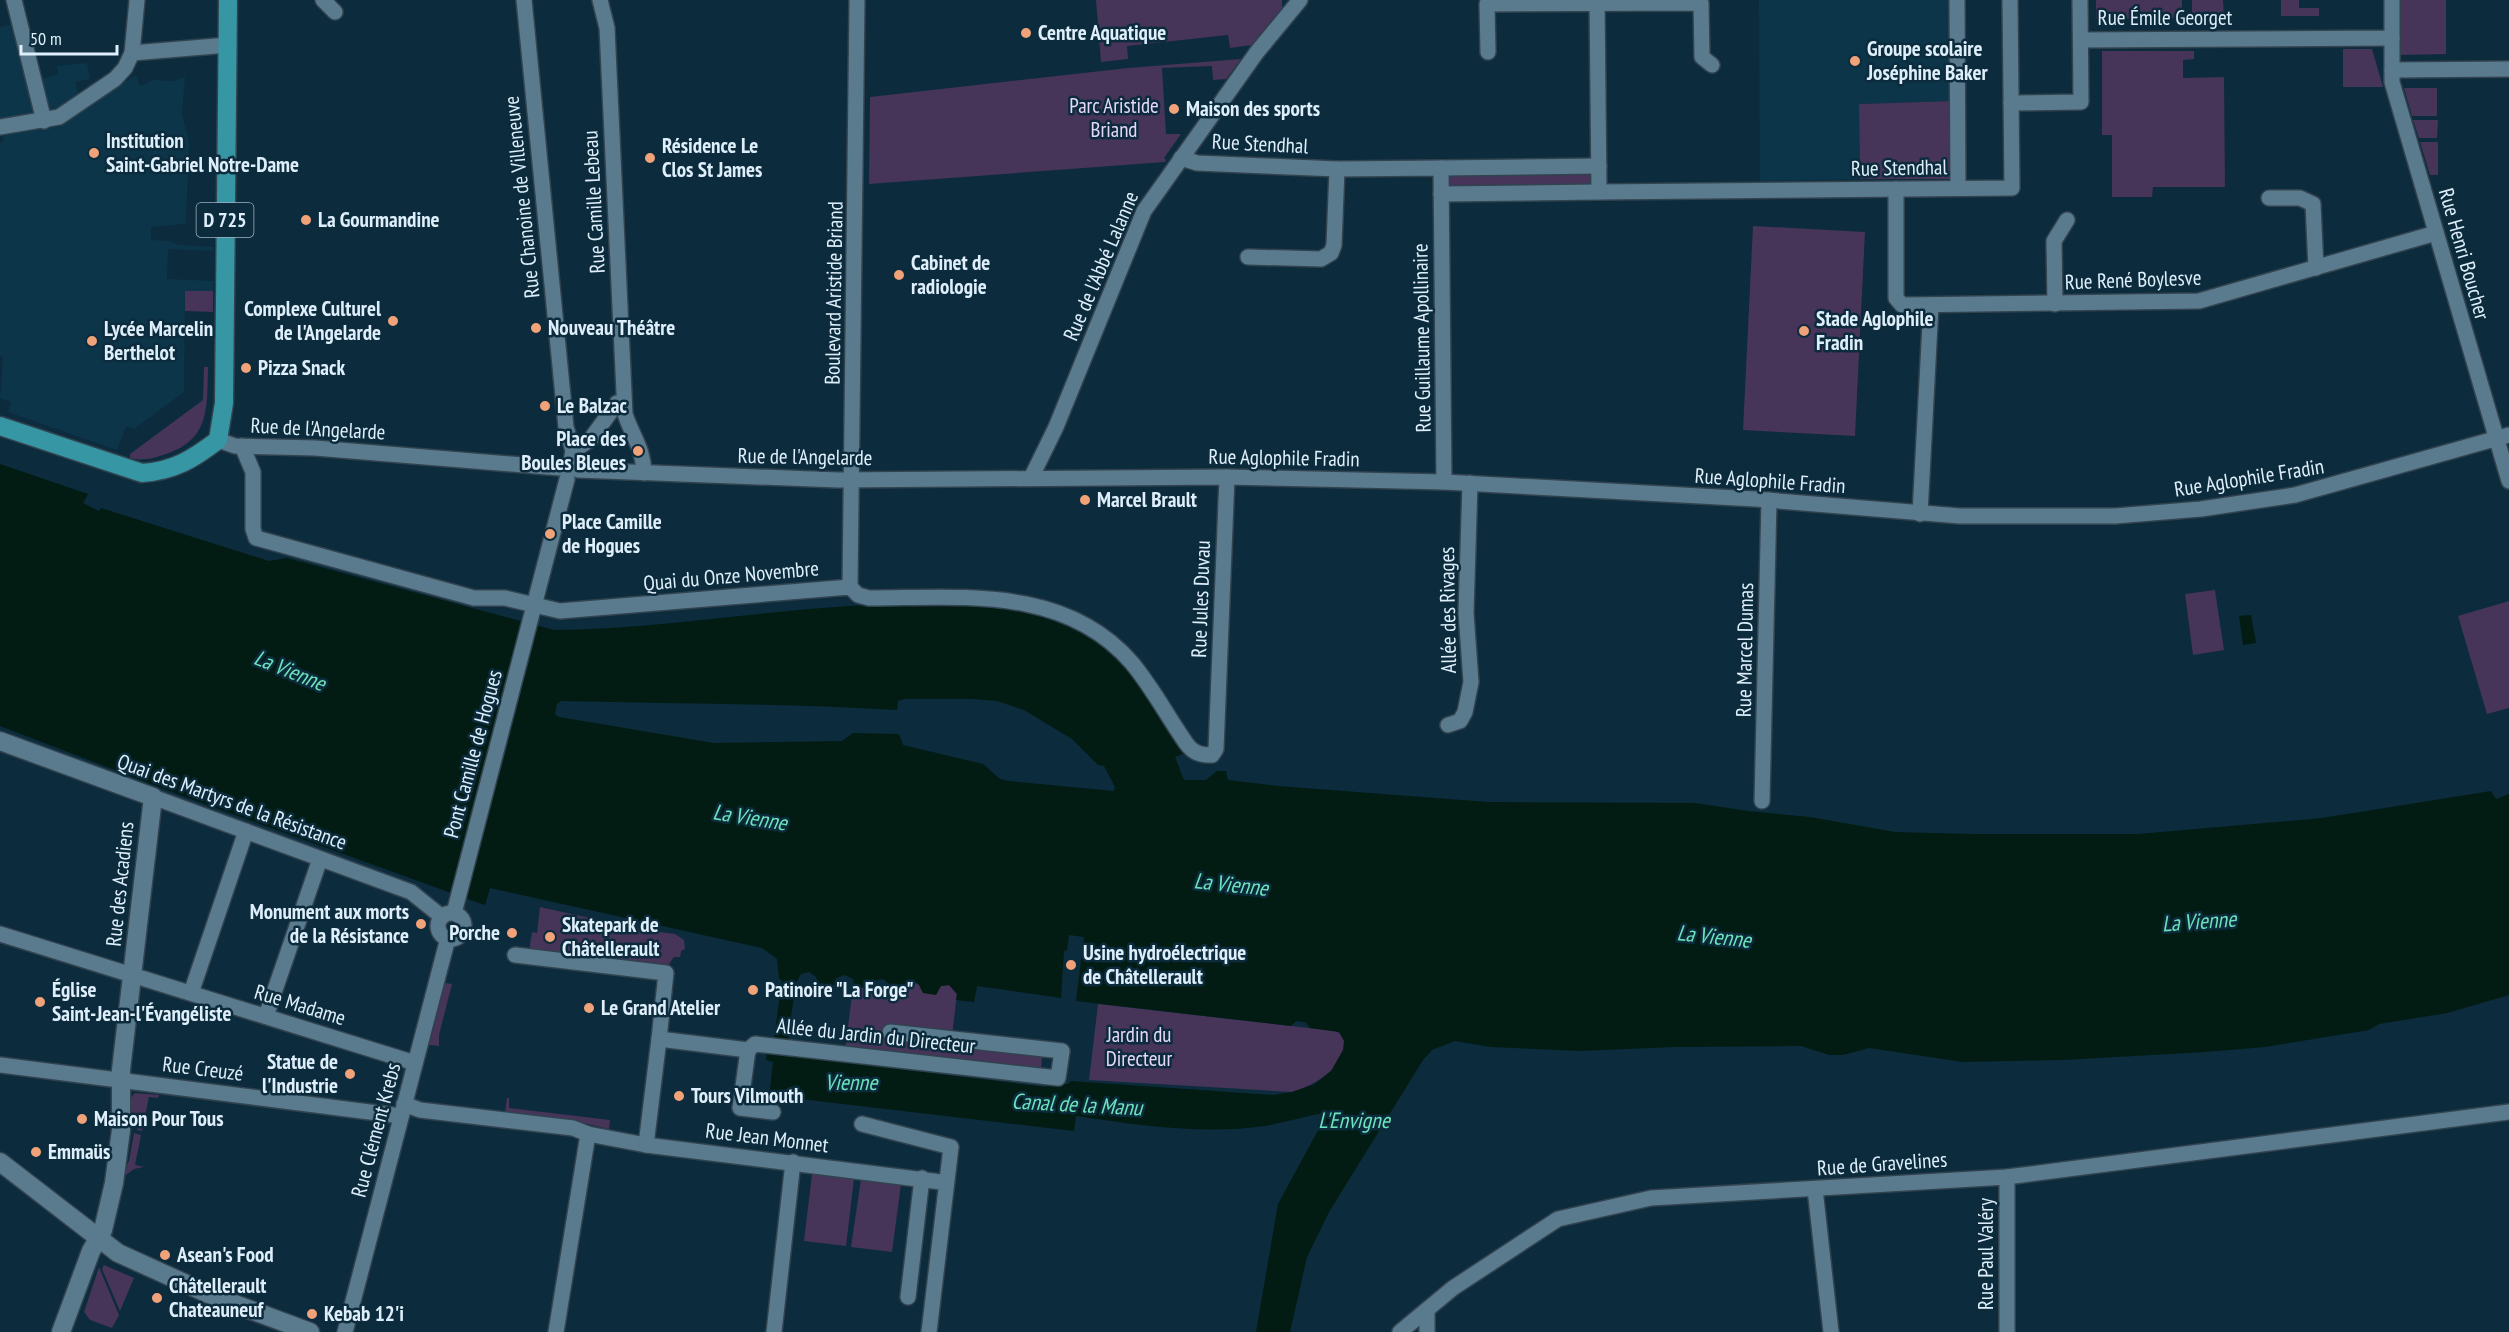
<svg xmlns="http://www.w3.org/2000/svg" width="2509" height="1332" font-family="'PT Sans Narrow',sans-serif">
<style>
.built{fill:#0c354a}
.green{fill:#463459}
.water{fill:#021c13;fill-rule:evenodd}
.lines{fill:none;stroke-linecap:round;stroke-linejoin:round}
.canal{stroke:#021c13;stroke-width:14}
.street-casing{stroke:#31434f;stroke-width:18}
.secondary-casing{stroke:#31434f;stroke-width:21}
.primary-casing{stroke:#31434f;stroke-width:21}
.street{stroke:#5a7a8e;stroke-width:15}
.secondary{stroke:#5a7a8e;stroke-width:18}
.primary{stroke:#3696a4;stroke-width:18}
.poi-dot{fill:#f0a279;stroke:#0c2b3c;stroke-width:2}
.labels{text-anchor:middle;stroke-width:5;stroke-linejoin:round;paint-order:stroke}
.shield{fill:#0c2b3c;stroke:#9fb4c2;stroke-width:1.5}
.shield-label{font-size:20px;font-weight:bold;fill:#deeffb}
.street-label{font-size:21px;fill:#deeffb;stroke:#0c2b3c}
.poi-label{font-size:21px;font-weight:bold;fill:#deeffb;stroke:#0c2b3c;text-anchor:start}
.park-label{font-size:21px;fill:#e7d7fa;stroke:#0c2b3c}
.water-label{font-size:22px;font-style:italic;fill:#6ce3ba;stroke:#0c2b3c}
</style>
<rect width="100%" height="100%" fill="#0c2b3c"/>
<g class="built">
<path d="M 1759,0 L 1950,0 L 1953,101 L 1859,104 L 1860,179 L 1760,181 Z"/>
<path d="M 13,24 L 36,115 L 0,122 L 0,27 Z"/>
<path d="M 87,63 L 90,79 L 75,82 L 79,98 L 59,111 L 49,113 L 39,80 L 58,74 L 57,66 Z"/>
<path d="M 136,75 L 140,86 L 153,80 L 174,81 L 185,77 L 182,113 L 189,143 L 186,221 L 185,224 L 151,227 L 151,240 L 170,241 L 178,245 L 214,247 L 213,251 L 168,249 L 167,279 L 213,281 L 213,291 L 185,291 L 184,392 L 134,429 L 126,426 L 117,450 L 8,412 L 11,402 L 0,398 L 3,357 L 0,356 L 0,142 L 4,141 L 2,133 L 60,124 Z"/>
</g>
<g class="green">
<path d="M 1096,0 L 1282,0 L 1282,8 L 1252,45 L 1230,48 L 1228,35 L 1127,46 L 1128,59 L 1101,62 Z"/>
<path d="M 2096,0 L 2182,0 L 2182,18 L 2096,19 Z"/>
<path d="M 2192,0 L 2223,0 L 2224,17 L 2192,17 Z"/>
<path d="M 2281,0 L 2299,0 L 2299,8 L 2319,8 L 2319,16 L 2281,16 Z"/>
<path d="M 2401,0 L 2446,0 L 2446,54 L 2400,55 Z"/>
<path d="M 2343,49 L 2372,49 L 2383,87 L 2343,87 Z"/>
<path d="M 2102,51 L 2194,51 L 2194,59 L 2183,60 L 2183,78 L 2224,77 L 2225,187 L 2153,187 L 2152,197 L 2112,197 L 2112,135 L 2102,135 Z"/>
<path d="M 1241,59 L 1226,79 L 1213,80 L 1212,66 L 1162,68 L 1166,134 L 1181,134 L 1164,158 L 1166,160 L 1165,162 L 869,184 L 870,97 L 1128,68 Z"/>
<path d="M 2404,88 L 2437,88 L 2437,116 L 2412,116 Z"/>
<path d="M 1953,101 L 1954,179 L 1860,179 L 1859,104 Z"/>
<path d="M 2413,120 L 2438,120 L 2437,138 L 2419,138 Z"/>
<path d="M 2420,142 L 2438,142 L 2438,175 L 2430,175 Z"/>
<path d="M 1591,171 L 1593,186 L 1447,187 L 1448,174 Z"/>
<path d="M 1753,226 L 1865,232 L 1855,436 L 1743,430 Z"/>
<path d="M 185,291 L 213,291 L 213,312 L 185,311 Z"/>
<path d="M 204,367 L 208,367 C 207,409 210,441 163,455 C 153,459 140,461 130,458 L 130,454 L 203,400 Z"/>
<path d="M 2215,590 L 2224,650 L 2193,655 L 2185,594 Z"/>
<path d="M 2509,601 L 2509,708 L 2487,714 L 2458,616 Z"/>
<path d="M 540,907 L 645,930 L 675,934 L 684,940 L 685,949 L 681,951 L 680,957 L 674,957 L 667,967 L 529,951 L 532,932 L 537,933 Z"/>
<path d="M 911,982 L 937,991 L 941,986 L 949,985 L 957,994 L 951,1044 L 1042,1055 L 1041,1072 L 845,1050 L 853,987 L 902,991 L 905,985 Z"/>
<path d="M 445,983 L 452,984 L 439,1035 L 439,1046 L 429,1045 Z"/>
<path d="M 1098,1004 L 1335,1031 L 1342,1034 C 1356,1062 1314,1086 1292,1092 L 1089,1080 Z"/>
<path d="M 135,1093 L 159,1095 L 158,1098 L 149,1097 L 142,1131 L 137,1130 L 137,1119 L 133,1119 L 129,1100 Z"/>
<path d="M 507,1098 L 509,1098 L 509,1108 L 610,1120 L 609,1129 L 575,1121 L 505,1112 Z"/>
<path d="M 134,1133 L 141,1135 L 135,1165 L 144,1167 L 134,1169 L 126,1175 L 125,1169 L 129,1161 Z"/>
<path d="M 812,1174 L 854,1179 L 846,1246 L 804,1241 Z"/>
<path d="M 861,1179 L 901,1184 L 892,1252 L 851,1247 Z"/>
<path d="M 104,1265 L 134,1278 L 120,1311 L 102,1269 Z"/>
<path d="M 99,1267 L 119,1315 L 112,1328 L 90,1320 L 84,1312 Z"/>
</g>
<g class="water">
<path d="M 0,464 L 88,494 L 83,503 L 99,511 L 101,508 L 269,561 L 287,558 L 554,630 C 681,629 807,601 935,604 C 959,604 988,601 1012,606 C 1040,611 1072,623 1095,640 C 1135,669 1158,712 1185,753 L 1175,757 L 1184,780 L 1206,780 L 1217,771 L 1226,771 L 1228,780 L 1278,786 L 1488,802 L 1695,803 L 1748,811 L 1810,817 L 1895,832 L 1972,834 L 2138,834 L 2322,818 L 2491,791 L 2496,799 L 2509,794 L 2509,995 L 2447,1013 L 2379,1024 L 2369,1030 L 2265,1047 L 2205,1052 L 2063,1060 L 1963,1062 L 1869,1048 L 1843,1055 L 1829,1055 L 1801,1046 L 1674,1047 L 1581,1051 L 1490,1047 L 1455,1041 L 1432,1050 L 1423,1060 L 1329,1212 L 1307,1257 L 1290,1332 L 1256,1332 L 1278,1204 L 1328,1112 C 1307,1116 1286,1122 1265,1126 C 1202,1135 1138,1125 1076,1116 L 1074,1131 L 775,1096 L 770,1089 L 773,1062 L 766,1060 L 767,1050 L 872,1061 L 872,1066 L 1046,1087 L 1047,1082 L 1068,1084 L 1071,1081 L 1273,1095 L 1292,1092 L 1315,1084 L 1331,1071 L 1343,1050 L 1344,1041 L 1339,1032 L 1310,1028 L 1305,1022 L 1296,1021 L 1291,1026 L 1076,1001 L 1084,937 L 1069,935 L 1067,950 L 1064,951 L 1061,998 L 977,986 L 974,1002 L 956,1000 L 957,994 L 949,985 L 941,986 L 936,995 L 923,993 L 918,983 C 909,981 906,983 902,991 L 890,990 L 888,983 L 883,979 L 871,982 L 867,988 L 855,987 L 853,979 L 845,975 L 836,978 L 834,985 L 818,983 L 816,977 L 809,972 L 801,974 L 797,981 L 779,979 L 777,959 L 762,948 L 490,888 L 485,905 L 479,903 L 180,795 L 0,726 ZM 904,699 L 973,699 L 997,701 L 1024,710 L 1072,739 L 1098,765 L 1104,766 L 1115,787 L 1114,791 L 1009,781 L 1000,779 L 983,764 L 903,745 L 899,734 L 853,733 L 842,741 L 714,743 L 559,717 L 555,714 L 557,704 L 561,701 C 674,704 785,703 897,710 L 898,701 Z"/>
<path d="M 2251,615 L 2256,643 L 2243,645 L 2239,616 Z"/>
</g>
<g class="lines">
<path class="canal" d="M 779,1055 L 791,964"/>
<g class="street-casing">
<g id="street">
<path d="M 14,0 L 44,121"/>
<path d="M 323,0 L 335,12"/>
<path d="M 524,0 L 566,427 L 573,451 L 571,461"/>
<path d="M 600,0 L 607,28 L 625,414 C 633,438 643,447 644,473"/>
<path d="M 1597,0 L 1599,192 L 2012,188 L 2010,0"/>
<path d="M 1957,0 L 1958,188"/>
<path d="M 2392,38 L 2392,82 L 2509,481"/>
<path d="M 2081,40 L 2392,38 L 2392,0"/>
<path d="M 1488,52 L 1487,4 L 1701,3 L 1702,57 L 1712,65"/>
<path d="M 132,53 L 228,45"/>
<path d="M 2392,70 L 2509,69"/>
<path d="M 2011,103 L 2081,102 L 2080,0"/>
<path d="M 0,127 L 59,117 L 115,79 L 125,68 L 132,53 L 137,0"/>
<path d="M 1181,158 L 1197,163 L 1337,169 L 1441,168 L 1444,482"/>
<path d="M 1441,168 L 1599,166"/>
<path d="M 1896,189 L 1896,298 L 1902,305 L 2199,301 L 2436,233"/>
<path d="M 1441,194 L 1599,192"/>
<path d="M 2269,198 L 2300,198 L 2313,204 L 2316,268"/>
<path d="M 1248,257 L 1321,259 L 1331,253 L 1334,245 L 1337,169"/>
<path d="M 2055,304 L 2054,241 L 2067,220"/>
<path d="M 218,440 L 235,446 L 315,448 L 560,468"/>
<path d="M 242,446 L 253,472 L 253,529 L 256,538 L 474,598 L 505,598 L 560,611 L 850,587 L 858,595 L 869,598 C 960,598 1065,585 1132,663 C 1152,687 1168,717 1186,743 C 1193,753 1200,755 1212,755 L 1216,749 L 1227,477"/>
<path d="M 573,451 L 590,440 L 617,403 L 624,403"/>
<path d="M 578,470 L 838,480 L 1227,477 L 1444,482 L 1755,499 L 1960,516 L 2115,516 L 2201,509 L 2295,495 L 2509,435"/>
<path d="M 1031,478 L 1056,427 L 1144,211 L 1257,52 L 1300,0"/>
<path d="M 1920,514 L 1931,305"/>
<path d="M 850,587 L 857,0"/>
<path d="M 1448,725 L 1460,721 L 1465,712 L 1471,682 L 1466,613 L 1470,483"/>
<path d="M 153,797 L 411,892 L 442,917"/>
<path d="M 1762,801 L 1769,500"/>
<path d="M 454,913 L 567,479"/>
<circle cx="451" cy="926" r="13"/>
<path d="M 0,934 L 415,1063"/>
<path d="M 515,955 L 666,973 L 659,1039 L 748,1050 L 755,1044 L 1058,1078 L 1062,1051 L 890,1032"/>
<path d="M 191,993 L 246,831"/>
<path d="M 266,1016 L 320,859"/>
<path d="M 748,1050 L 740,1108 L 773,1112"/>
<path d="M 0,1065 L 401,1116"/>
<path d="M 404,1104 L 420,1110 L 573,1128 L 588,1134 L 646,1145 L 941,1182"/>
<path d="M 862,1124 L 951,1147 L 929,1332"/>
<path d="M 646,1145 L 659,1039"/>
<path d="M 1815,1189 L 1831,1332"/>
<path d="M 908,1297 L 922,1178"/>
<path d="M 1427,1310 L 1427,1332"/>
<path d="M 345,1332 L 448,938"/>
<path d="M 556,1332 L 588,1134"/>
<path d="M 774,1332 L 793,1162"/>
<path d="M 1400,1332 L 1453,1288 L 1558,1219 L 1651,1198 L 2007,1177 L 2509,1112"/>
<path d="M 2007,1332 L 2007,1177"/>
</g>
</g>
<g class="secondary-casing">
<g id="secondary">
<path d="M 0,741 L 153,797 L 121,1070 L 121,1130 L 114,1183 L 103,1230 L 91,1251 L 61,1332"/>
<path d="M 0,1162 L 118,1253 L 213,1296 L 310,1332"/>
</g>
</g>
<g class="primary-casing">
<path id="primary" d="M 0,426 L 142,473 C 174,471 193,459 218,440 L 224,403 L 228,0"/>
</g>
<use href="#street" class="street"/>
<use href="#secondary" class="secondary"/>
<use href="#primary" class="primary"/>
</g>
<g class="poi-dot">
<circle cx="1026" cy="33" r="6"/>
<circle cx="1855" cy="61" r="6"/>
<circle cx="1174" cy="109" r="6"/>
<circle cx="94" cy="153" r="6"/>
<circle cx="650" cy="158" r="6"/>
<circle cx="306" cy="220" r="6"/>
<circle cx="899" cy="275" r="6"/>
<circle cx="393" cy="321" r="6"/>
<circle cx="536" cy="328" r="6"/>
<circle cx="1804" cy="331" r="6"/>
<circle cx="92" cy="341" r="6"/>
<circle cx="246" cy="368" r="6"/>
<circle cx="545" cy="406" r="6"/>
<circle cx="638" cy="451" r="6"/>
<circle cx="1085" cy="500" r="6"/>
<circle cx="550" cy="534" r="6"/>
<circle cx="421" cy="924" r="6"/>
<circle cx="512" cy="933" r="6"/>
<circle cx="550" cy="937" r="6"/>
<circle cx="1071" cy="965" r="6"/>
<circle cx="753" cy="990" r="6"/>
<circle cx="40" cy="1002" r="6"/>
<circle cx="589" cy="1008" r="6"/>
<circle cx="350" cy="1074" r="6"/>
<circle cx="679" cy="1096" r="6"/>
<circle cx="82" cy="1119" r="6"/>
<circle cx="36" cy="1152" r="6"/>
<circle cx="165" cy="1255" r="6"/>
<circle cx="157" cy="1298" r="6"/>
<circle cx="312" cy="1314" r="6"/>
</g>
<g class="labels">
<rect class="shield" x="196.5" y="203" width="57" height="34" rx="4.5"/>
<g class="shield-label">
<text x="225" y="227">D 725</text>
</g>
<g class="street-label">
<text x="2165" y="25">Rue Émile Georget</text>
<text transform="translate(1260 144) rotate(3)" y="7">Rue Stendhal</text>
<text transform="translate(1899 168) rotate(-1)" y="7">Rue Stendhal</text>
<text transform="translate(522 197) rotate(-96)" y="7">Rue Chanoine de Villeneuve</text>
<text transform="translate(594 202) rotate(-93)" y="7">Rue Camille Lebeau</text>
<text transform="translate(2464 254) rotate(74)" y="7">Rue Henri Boucher</text>
<text transform="translate(1101 266) rotate(-67)" y="7">Rue de l'Abbé Lalanne</text>
<text transform="translate(2133 280) rotate(-2)" y="7">Rue René Boylesve</text>
<text transform="translate(834 293) rotate(-89)" y="7">Boulevard Aristide Briand</text>
<text transform="translate(1422 338) rotate(-91)" y="7">Rue Guillaume Apollinaire</text>
<text transform="translate(318 429) rotate(3)" y="7">Rue de l'Angelarde</text>
<text transform="translate(805 457) rotate(1)" y="7">Rue de l'Angelarde</text>
<text transform="translate(1284 458) rotate(1)" y="7">Rue Aglophile Fradin</text>
<text transform="translate(2249 478) rotate(-9)" y="7">Rue Aglophile Fradin</text>
<text transform="translate(1770 481) rotate(4)" y="7">Rue Aglophile Fradin</text>
<text transform="translate(731 576) rotate(-5)" y="7">Quai du Onze Novembre</text>
<text transform="translate(1201 599) rotate(-88)" y="7">Rue Jules Duvau</text>
<text transform="translate(1448 610) rotate(-91)" y="7">Allée des Rivages</text>
<text transform="translate(1745 650) rotate(-89)" y="7">Rue Marcel Dumas</text>
<text transform="translate(473 754) rotate(-75)" y="7">Pont Camille de Hogues</text>
<text transform="translate(232 802) rotate(20)" y="7">Quai des Martyrs de la Résistance</text>
<text transform="translate(120 884) rotate(-84)" y="7">Rue des Acadiens</text>
<text transform="translate(300 1005) rotate(17)" y="7">Rue Madame</text>
<text transform="translate(876 1036) rotate(6)" y="7">Allée du Jardin du Directeur</text>
<text transform="translate(203 1069) rotate(7)" y="7">Rue Creuzé</text>
<text transform="translate(376 1130) rotate(-75)" y="7">Rue Clément Krebs</text>
<text transform="translate(767 1138) rotate(7)" y="7">Rue Jean Monnet</text>
<text transform="translate(1882 1164) rotate(-4)" y="7">Rue de Gravelines</text>
<text transform="translate(1986 1254) rotate(-90)" y="7">Rue Paul Valéry</text>
</g>
<g class="poi-label">
<text x="1038" y="40">Centre Aquatique</text>
<text x="1867" y="56">Groupe scolaire<tspan x="1867" dy="24">Joséphine Baker</tspan></text>
<text x="1186" y="116">Maison des sports</text>
<text x="106" y="148">Institution<tspan x="106" dy="24">Saint-Gabriel Notre-Dame</tspan></text>
<text x="662" y="153">Résidence Le<tspan x="662" dy="24">Clos St James</tspan></text>
<text x="318" y="227">La Gourmandine</text>
<text x="911" y="270">Cabinet de<tspan x="911" dy="24">radiologie</tspan></text>
<text x="381" y="316" text-anchor="end">Complexe Culturel<tspan x="381" dy="24">de l'Angelarde</tspan></text>
<text x="1816" y="326">Stade Aglophile<tspan x="1816" dy="24">Fradin</tspan></text>
<text x="548" y="335">Nouveau Théâtre</text>
<text x="104" y="336">Lycée Marcelin<tspan x="104" dy="24">Berthelot</tspan></text>
<text x="258" y="375">Pizza Snack</text>
<text x="557" y="413">Le Balzac</text>
<text x="626" y="446" text-anchor="end">Place des<tspan x="626" dy="24">Boules Bleues</tspan></text>
<text x="1097" y="507">Marcel Brault</text>
<text x="562" y="529">Place Camille<tspan x="562" dy="24">de Hogues</tspan></text>
<text x="409" y="919" text-anchor="end">Monument aux morts<tspan x="409" dy="24">de la Résistance</tspan></text>
<text x="562" y="932">Skatepark de<tspan x="562" dy="24">Châtellerault</tspan></text>
<text x="500" y="940" text-anchor="end">Porche</text>
<text x="1083" y="960">Usine hydroélectrique<tspan x="1083" dy="24">de Châtellerault</tspan></text>
<text x="52" y="997">Église<tspan x="52" dy="24">Saint-Jean-l'Évangéliste</tspan></text>
<text x="765" y="997">Patinoire "La Forge"</text>
<text x="601" y="1015">Le Grand Atelier</text>
<text x="338" y="1069" text-anchor="end">Statue de<tspan x="338" dy="24">l'Industrie</tspan></text>
<text x="691" y="1103">Tours Vilmouth</text>
<text x="94" y="1126">Maison Pour Tous</text>
<text x="48" y="1159">Emmaüs</text>
<text x="177" y="1262">Asean's Food</text>
<text x="169" y="1293">Châtellerault<tspan x="169" dy="24">Chateauneuf</tspan></text>
<text x="324" y="1321">Kebab 12'i</text>
</g>
<g class="park-label">
<text x="1114" y="113">Parc Aristide<tspan x="1114" dy="24">Briand</tspan></text>
<text x="1139" y="1042">Jardin du<tspan x="1139" dy="24">Directeur</tspan></text>
</g>
<g class="water-label">
<text transform="translate(290 670) rotate(22)" y="8">La Vienne</text>
<text transform="translate(750 817) rotate(9)" y="8">La Vienne</text>
<text transform="translate(1231 884) rotate(6)" y="8">La Vienne</text>
<text transform="translate(2199 921) rotate(-4)" y="8">La Vienne</text>
<text transform="translate(1714 936) rotate(6)" y="8">La Vienne</text>
<text x="851" y="1090">Vienne</text>
<text transform="translate(1077 1104) rotate(3)" y="8">Canal de la Manu</text>
<text x="1354" y="1128">L'Envigne</text>
</g>
</g>
<path d="M21 45v9h96v-9" fill="none" stroke="#deeffb" stroke-width="3"/>
<text x="30" y="45" font-size="18" fill="#deeffb" stroke="#0c2b3c" stroke-width="4.5" paint-order="stroke">50 m</text>
</svg>
